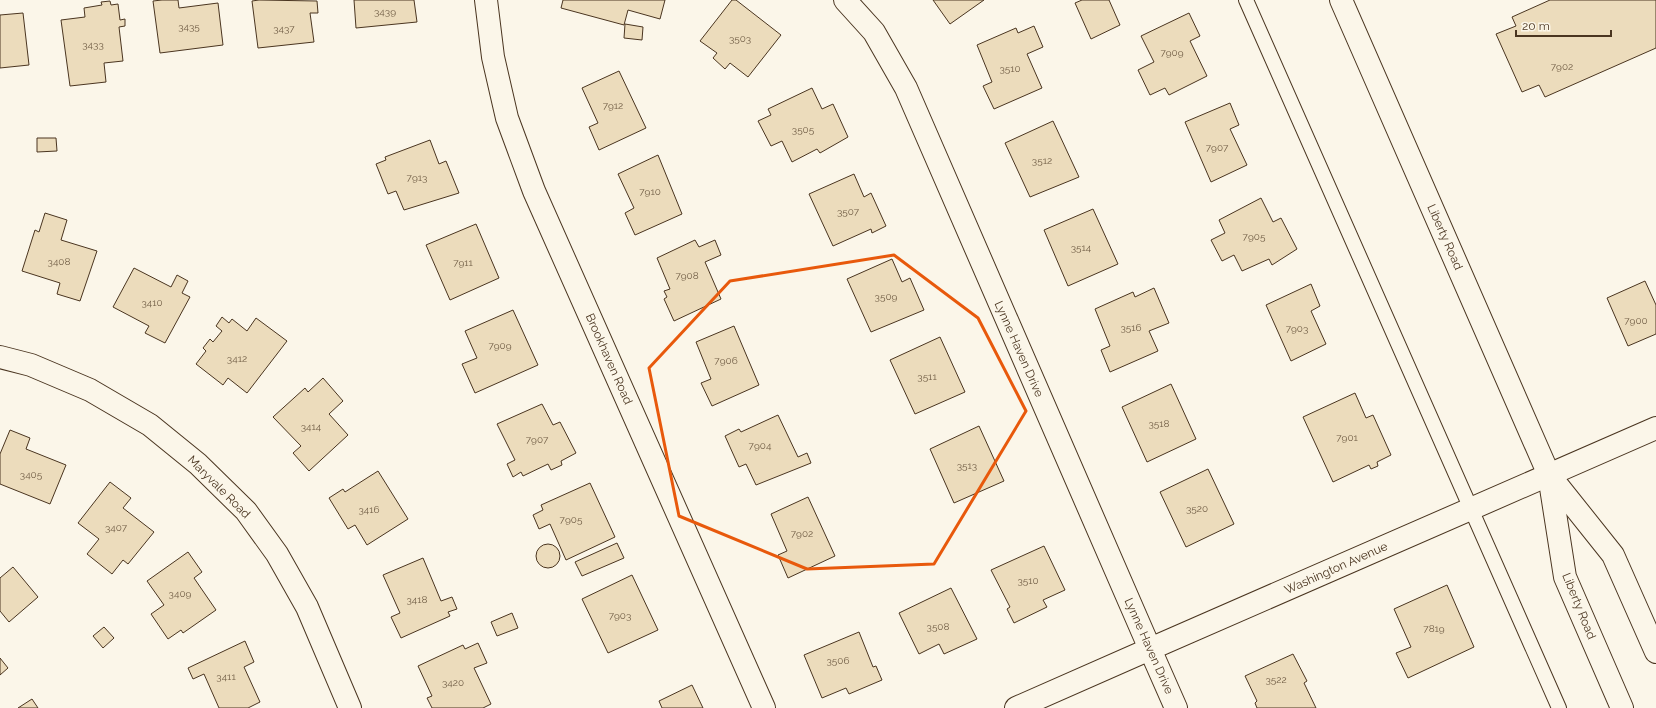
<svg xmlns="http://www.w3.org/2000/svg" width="1656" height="708" font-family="Raleway,sans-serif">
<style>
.building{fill:#ecdcbc;stroke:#4a3520}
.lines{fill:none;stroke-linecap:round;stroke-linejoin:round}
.service-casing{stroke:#4a3520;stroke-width:16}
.minor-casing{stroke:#4a3520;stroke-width:24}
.secondary-casing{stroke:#4a3520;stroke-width:24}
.primary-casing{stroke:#4a3520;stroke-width:24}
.service{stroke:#fbf6e9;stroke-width:14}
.minor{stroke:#fbf6e9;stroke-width:22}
.secondary{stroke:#fbf6e9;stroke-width:22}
.primary{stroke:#fbf6e9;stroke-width:22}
.marked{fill:none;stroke:#e8590c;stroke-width:3;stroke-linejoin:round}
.labels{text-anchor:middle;stroke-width:3;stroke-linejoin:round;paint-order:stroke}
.number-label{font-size:10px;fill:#725f47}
.street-label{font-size:12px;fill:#4a3520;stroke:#fbf6e9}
</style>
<rect width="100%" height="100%" fill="#fbf6e9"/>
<g class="building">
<path d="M 162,0 L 178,0 L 179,8 L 218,3 L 223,45 L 160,53 L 153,1 Z"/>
<path d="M 259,0 L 317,1 L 318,13 L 310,13 L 314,42 L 258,48 L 252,1 Z"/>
<path d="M 354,0 L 414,0 L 417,22 L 356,28 Z"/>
<path d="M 563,0 L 665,0 L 660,19 L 628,10 L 624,25 L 561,8 Z"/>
<path d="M 732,0 L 736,0 L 781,35 L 748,77 L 730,63 L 725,69 L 713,58 L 717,53 L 700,41 Z"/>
<path d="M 933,0 L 984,0 L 950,24 Z"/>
<path d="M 1082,0 L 1109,0 L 1120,25 L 1091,39 L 1075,3 Z"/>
<path d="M 1550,0 L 1656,0 L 1656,48 L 1545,97 L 1539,85 L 1522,92 L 1496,34 L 1516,26 L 1512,17 Z"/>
<path d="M 110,1 L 111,5 L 118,4 L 120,20 L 125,19 L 125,26 L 119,27 L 123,61 L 104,63 L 106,82 L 70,86 L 61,20 L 85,17 L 84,8 L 102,5 L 101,2 Z"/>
<path d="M 23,13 L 29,65 L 0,68 L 0,15 Z"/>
<path d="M 1189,13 L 1200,36 L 1190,41 L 1207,76 L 1169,95 L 1165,88 L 1150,95 L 1138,70 L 1154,62 L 1141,36 Z"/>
<path d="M 625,24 L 643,27 L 642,40 L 624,38 Z"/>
<path d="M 1034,26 L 1043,47 L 1027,54 L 1042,88 L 994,109 L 983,86 L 992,82 L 977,45 L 1016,28 L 1018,33 Z"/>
<path d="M 619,71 L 646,128 L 599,150 L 589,127 L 598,123 L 582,88 Z"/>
<path d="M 812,88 L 822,109 L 833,104 L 848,137 L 820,153 L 817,149 L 792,162 L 782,141 L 771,146 L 758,121 L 771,115 L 768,109 Z"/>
<path d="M 1230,103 L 1239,125 L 1230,129 L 1247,165 L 1211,182 L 1185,122 Z"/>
<path d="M 1053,121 L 1079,177 L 1030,197 L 1005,143 Z"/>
<path d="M 37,138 L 56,138 L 57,151 L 37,152 Z"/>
<path d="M 430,140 L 439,164 L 446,161 L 459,193 L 404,210 L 396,191 L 388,194 L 376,164 L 386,160 L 385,157 Z"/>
<path d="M 658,155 L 682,214 L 635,235 L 625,213 L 634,208 L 618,174 Z"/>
<path d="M 854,174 L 864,197 L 871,193 L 886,226 L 872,233 L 871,229 L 833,246 L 809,194 Z"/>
<path d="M 1261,198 L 1273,222 L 1281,218 L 1297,249 L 1272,265 L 1269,259 L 1242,271 L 1234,255 L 1222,261 L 1211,240 L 1225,233 L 1219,220 Z"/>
<path d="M 1093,209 L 1118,264 L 1068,286 L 1044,230 Z"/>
<path d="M 45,213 L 67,220 L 61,240 L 97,251 L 80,301 L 57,294 L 60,283 L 22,271 L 35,230 L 39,232 Z"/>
<path d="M 476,224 L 499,278 L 450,300 L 426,245 Z"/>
<path d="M 695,240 L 699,247 L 715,240 L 721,255 L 705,262 L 721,299 L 674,321 L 664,299 L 667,297 L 664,291 L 670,289 L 657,258 Z"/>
<path d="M 892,259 L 902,282 L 910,278 L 924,310 L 871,332 L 847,279 Z"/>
<path d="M 134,268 L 171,287 L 177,275 L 188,281 L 182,293 L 190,297 L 165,343 L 145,333 L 149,326 L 113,307 Z"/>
<path d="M 1645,281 L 1656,305 L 1656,334 L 1628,346 L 1607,298 Z"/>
<path d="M 1311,284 L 1320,306 L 1311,311 L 1326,344 L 1291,361 L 1266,305 Z"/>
<path d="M 1154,288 L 1169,323 L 1149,331 L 1158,351 L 1110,372 L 1101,350 L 1110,346 L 1095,309 L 1133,292 L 1135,297 Z"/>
<path d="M 513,310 L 538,365 L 475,393 L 462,364 L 477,358 L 465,331 Z"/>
<path d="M 222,317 L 229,323 L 232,319 L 247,331 L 256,318 L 287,341 L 247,393 L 228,378 L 223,385 L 196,364 L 206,351 L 203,348 L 210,339 L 213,342 L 222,331 L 216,326 Z"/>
<path d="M 734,326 L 759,385 L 712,406 L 701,383 L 711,379 L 696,342 Z"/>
<path d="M 940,337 L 965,392 L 915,414 L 890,360 Z"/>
<path d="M 323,378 L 343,401 L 329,414 L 348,435 L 309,471 L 293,453 L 301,446 L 273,417 L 305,388 L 308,392 Z"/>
<path d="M 1171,384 L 1196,439 L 1147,462 L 1122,407 Z"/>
<path d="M 1355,393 L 1366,418 L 1373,415 L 1391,455 L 1377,462 L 1378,466 L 1371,469 L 1369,465 L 1333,482 L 1303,417 Z"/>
<path d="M 542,404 L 553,425 L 560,422 L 576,453 L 561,461 L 562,465 L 551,470 L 548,464 L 523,476 L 521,472 L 513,477 L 507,464 L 515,460 L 497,424 Z"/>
<path d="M 778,415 L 798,457 L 807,453 L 811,463 L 756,485 L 746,464 L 739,467 L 725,436 L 739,429 L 741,432 Z"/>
<path d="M 979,426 L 1004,481 L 954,503 L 930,449 Z"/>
<path d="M 10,430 L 30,438 L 26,449 L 66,465 L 50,504 L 0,484 L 0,454 Z"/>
<path d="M 1208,469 L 1234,524 L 1186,547 L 1160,492 Z"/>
<path d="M 378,471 L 408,519 L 367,545 L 355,525 L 348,529 L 329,498 L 343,489 L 345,492 Z"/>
<path d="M 110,482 L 131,498 L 123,508 L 154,532 L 128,564 L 123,560 L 112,574 L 87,554 L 99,539 L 78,523 Z"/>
<path d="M 590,483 L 615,537 L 566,560 L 550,524 L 539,529 L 533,515 L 543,510 L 541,505 Z"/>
<path d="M 808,497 L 835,556 L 788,578 L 778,555 L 787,551 L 771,514 Z"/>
<path d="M 617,543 L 624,558 L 582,576 L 575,562 Z"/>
<circle cx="548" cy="556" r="12"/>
<path d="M 1044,546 L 1065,590 L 1043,600 L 1047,607 L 1014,623 L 1007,609 L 1010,607 L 991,570 Z"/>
<path d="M 188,552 L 202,572 L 194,578 L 216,610 L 183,633 L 181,630 L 168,639 L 151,614 L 164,605 L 147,581 Z"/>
<path d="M 423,558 L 441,601 L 452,597 L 457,609 L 448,612 L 450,616 L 401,638 L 391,617 L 400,613 L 383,575 Z"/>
<path d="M 13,567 L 38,597 L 9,622 L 0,611 L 0,578 Z"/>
<path d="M 632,575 L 658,630 L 608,653 L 582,599 Z"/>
<path d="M 1447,585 L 1474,647 L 1408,678 L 1396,653 L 1411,647 L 1394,609 Z"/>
<path d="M 951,588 L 977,639 L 944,654 L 939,644 L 919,654 L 899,613 Z"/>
<path d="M 512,613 L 518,628 L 497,636 L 491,622 Z"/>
<path d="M 104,627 L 114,638 L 103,648 L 93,636 Z"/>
<path d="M 859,632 L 873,667 L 876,666 L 882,680 L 849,694 L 846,688 L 822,698 L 804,655 Z"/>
<path d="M 245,641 L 254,662 L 244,667 L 260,702 L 248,708 L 219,708 L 204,674 L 193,679 L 188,668 Z"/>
<path d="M 478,643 L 487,663 L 474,668 L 491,704 L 483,708 L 432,708 L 427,698 L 432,696 L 418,666 L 463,645 L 465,649 Z"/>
<path d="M 1293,654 L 1307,681 L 1304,683 L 1316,708 L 1257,708 L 1255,703 L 1257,701 L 1245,676 Z"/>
<path d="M 0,658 L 8,668 L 0,675 Z"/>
<path d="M 692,685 L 703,708 L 662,708 L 659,701 Z"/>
<path d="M 32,699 L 38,708 L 18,708 Z"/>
</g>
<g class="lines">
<g class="service-casing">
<path id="service" d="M 1246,0 L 1559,708"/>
</g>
<g class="minor-casing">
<g id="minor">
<path d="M 486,0 L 493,57 L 507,118 L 534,191 L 764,708"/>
<path d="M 845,0 L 874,32 L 906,88 L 1150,649 L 1016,708"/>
<path d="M 0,357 L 31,365 L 90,390 L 150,425 L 198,464 L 246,511 L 277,554 L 307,607 L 350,708"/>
</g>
</g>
<g class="secondary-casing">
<path id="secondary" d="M 1176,708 L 1150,649 L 1656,428"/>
</g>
<g class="primary-casing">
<g id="primary">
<path d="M 1341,0 L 1549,475 L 1565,577 L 1622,708"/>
<path d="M 1550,476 L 1613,555 L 1656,652"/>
</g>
</g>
<use href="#service" class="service"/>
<use href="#minor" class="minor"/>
<use href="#secondary" class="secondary"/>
<use href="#primary" class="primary"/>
</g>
<path class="marked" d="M 894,255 L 978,318 L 1026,411 L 934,564 L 807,569 L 679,516 L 649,368 L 730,281 Z"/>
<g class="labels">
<g class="number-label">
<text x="385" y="15">3439</text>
<text x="189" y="30">3435</text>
<text x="284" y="32">3437</text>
<text x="740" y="42">3503</text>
<text x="93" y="48">3433</text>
<text x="1172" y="56">7909</text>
<text x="1562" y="70">7902</text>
<text x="1010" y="72">3510</text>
<text x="613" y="109">7912</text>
<text x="803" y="133">3505</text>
<text x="1217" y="151">7907</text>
<text x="1042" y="164">3512</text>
<text x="417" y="181">7913</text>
<text x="650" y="195">7910</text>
<text x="848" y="215">3507</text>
<text x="1254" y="240">7905</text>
<text x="1081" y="251">3514</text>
<text x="59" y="265">3408</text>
<text x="463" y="266">7911</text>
<text x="687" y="279">7908</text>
<text x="886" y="300">3509</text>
<text x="152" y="306">3410</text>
<text x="1636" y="324">7900</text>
<text x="1131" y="331">3516</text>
<text x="1297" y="332">7903</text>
<text x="500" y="349">7909</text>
<text x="237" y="362">3412</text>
<text x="726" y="364">7906</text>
<text x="927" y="380">3511</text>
<text x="1159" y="427">3518</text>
<text x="311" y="430">3414</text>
<text x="1347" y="441">7901</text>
<text x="537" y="443">7907</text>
<text x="760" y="449">7904</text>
<text x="967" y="469">3513</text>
<text x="31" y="478">3405</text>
<text x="1197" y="512">3520</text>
<text x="369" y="513">3416</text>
<text x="571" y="523">7905</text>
<text x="116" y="531">3407</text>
<text x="802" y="537">7902</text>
<text x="1028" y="584">3510</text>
<text x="180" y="597">3409</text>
<text x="417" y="603">3418</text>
<text x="620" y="619">7903</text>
<text x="938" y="630">3508</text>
<text x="1434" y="632">7819</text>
<text x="838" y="664">3506</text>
<text x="226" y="680">3411</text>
<text x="1276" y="683">3522</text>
<text x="453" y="686">3420</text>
</g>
<g class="street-label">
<text transform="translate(1445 237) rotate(66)" y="4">Liberty Road</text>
<text transform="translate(1019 349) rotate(66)" y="4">Lynne Haven Drive</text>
<text transform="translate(609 359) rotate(66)" y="4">Brookhaven Road</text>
<text transform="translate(219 487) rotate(45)" y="4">Maryvale Road</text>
<text transform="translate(1336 568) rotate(-24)" y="4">Washington Avenue</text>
<text transform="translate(1579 606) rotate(68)" y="4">Liberty Road</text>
<text transform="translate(1149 646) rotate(66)" y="4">Lynne Haven Drive</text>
</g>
</g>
<path d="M1516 30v6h95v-6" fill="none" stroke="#4a3520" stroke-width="2"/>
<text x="1522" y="30" font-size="12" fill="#4a3520" stroke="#fbf6e9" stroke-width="3" paint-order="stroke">20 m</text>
</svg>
